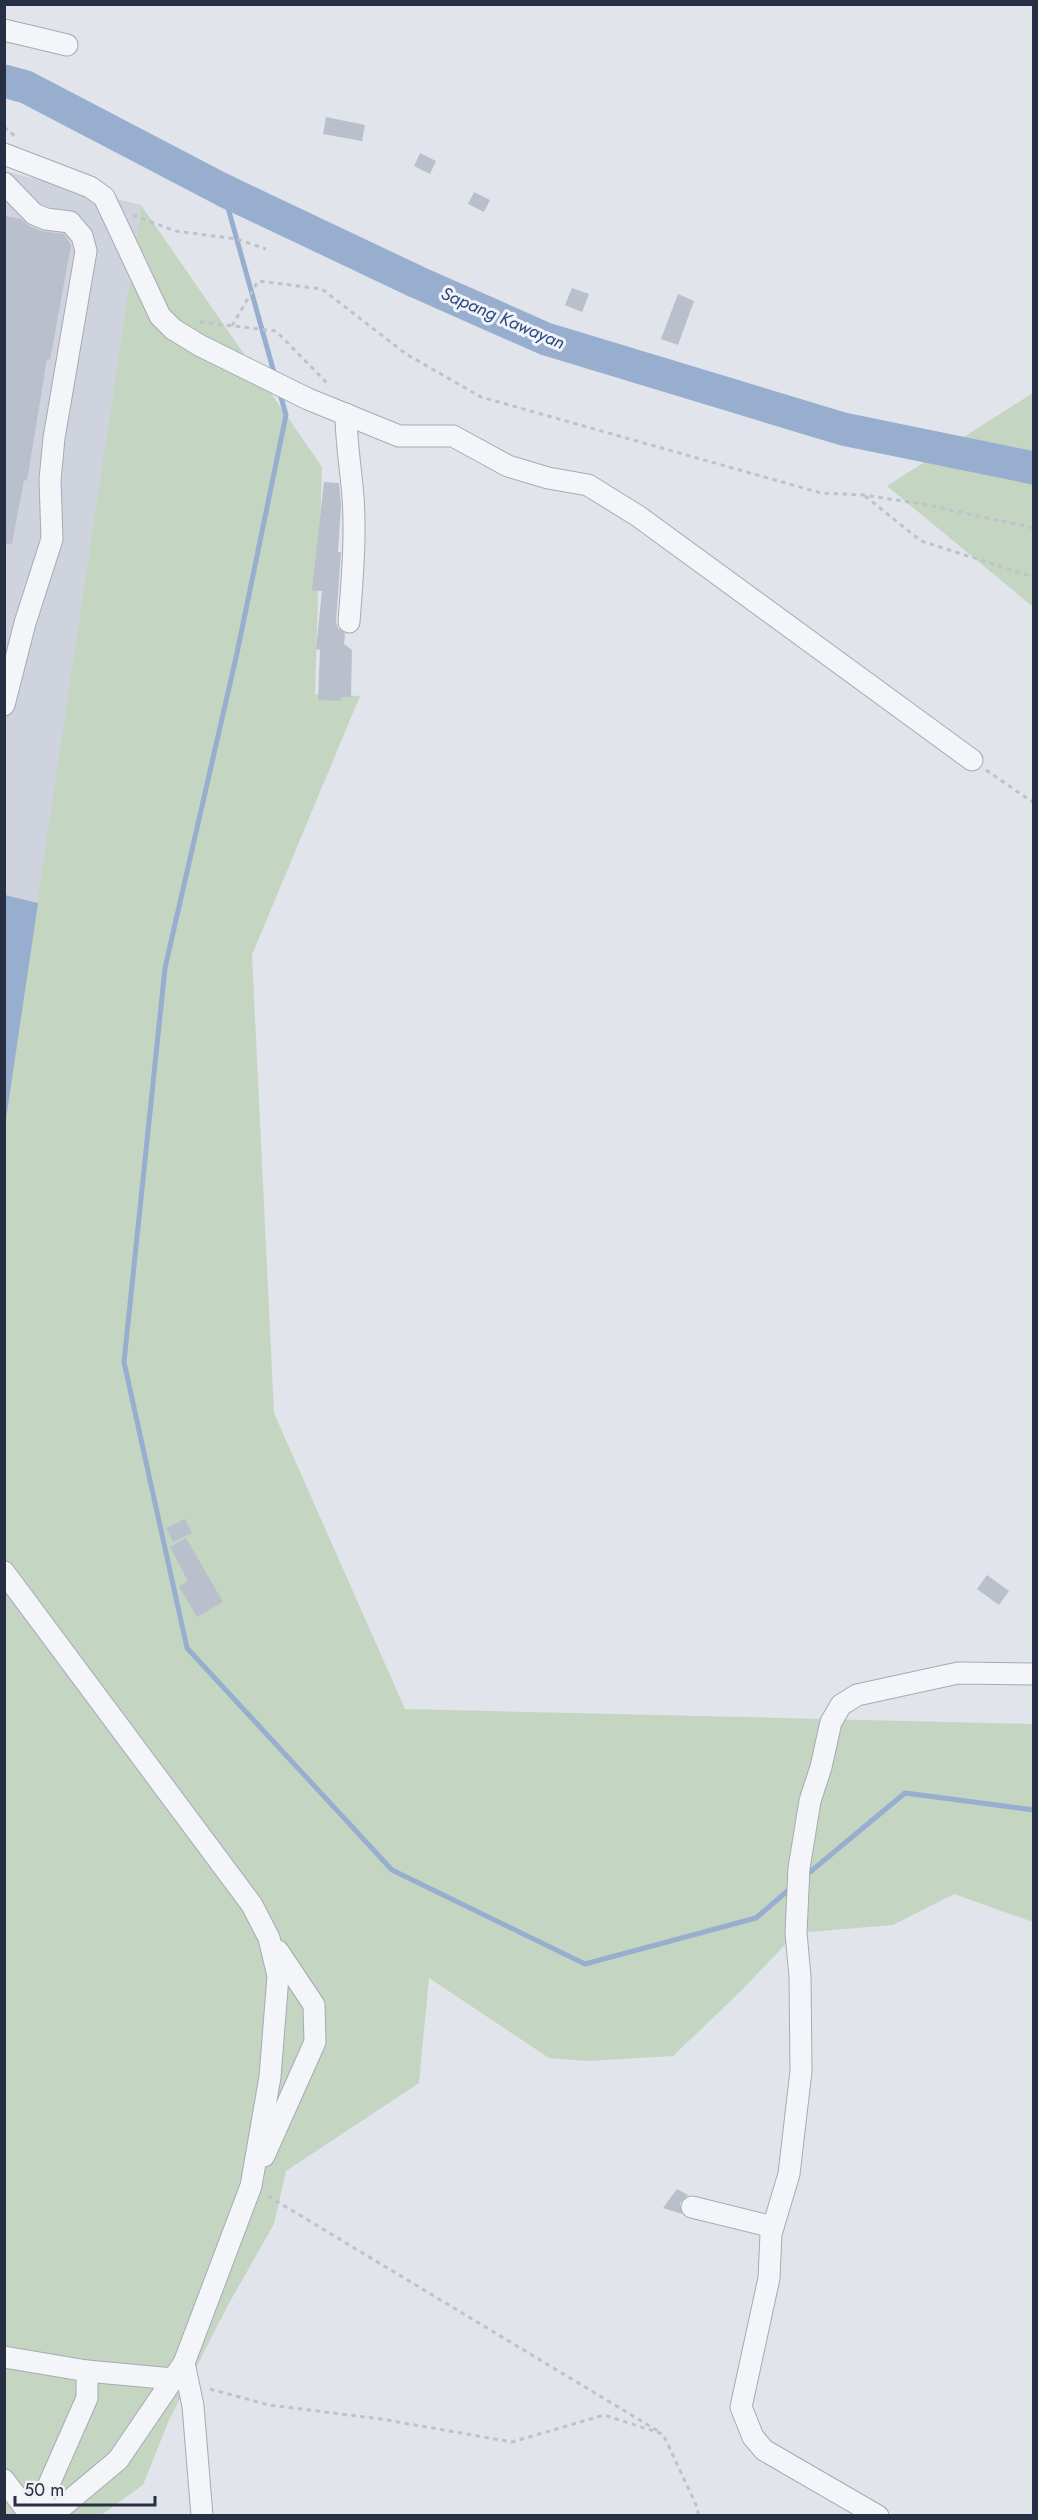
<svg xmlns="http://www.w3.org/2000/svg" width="1038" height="2520" font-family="Jost,sans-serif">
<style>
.built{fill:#cfd3dd}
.green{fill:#c4d6c1}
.water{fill:#98aecf}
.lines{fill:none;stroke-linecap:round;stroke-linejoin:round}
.stream{stroke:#98aecf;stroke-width:5}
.river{stroke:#98aecf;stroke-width:33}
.building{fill:#babfcc}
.minor-casing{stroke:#a5aab6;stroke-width:23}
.path{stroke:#bfc2ca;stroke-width:3;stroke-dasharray:4.5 4.5;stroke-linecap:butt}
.minor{stroke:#f4f5f9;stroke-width:21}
.labels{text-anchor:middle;stroke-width:6;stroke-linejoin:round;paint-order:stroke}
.water-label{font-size:18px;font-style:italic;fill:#2c4a7e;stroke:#f1f3f8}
</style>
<rect width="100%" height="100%" fill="#e1e4eb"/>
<path class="built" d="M 4,171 L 141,205 L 38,903 L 4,895 Z"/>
<g class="green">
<path d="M 141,205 L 322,467 L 315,694 L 360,696 L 252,955 L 274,1413 L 405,1709 L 1033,1724 L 1033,1922 L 954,1894 L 893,1925 L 796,1933 L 742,1990 L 673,2056 L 588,2061 L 549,2058 L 429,1978 L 419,2083 L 286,2171 L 274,2224 L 228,2305 L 169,2420 L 143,2485 L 101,2515 L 5,2516 L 4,1126 Z"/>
<path d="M 1033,393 L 1033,607 L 887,486 Z"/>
</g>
<path class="water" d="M 5,895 L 38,903 L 5,1126 L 4,895 Z"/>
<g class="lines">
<g class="stream">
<path d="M 223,190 L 275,376"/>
<path d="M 279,390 L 286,415 L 237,653 L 165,968 L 124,1362 L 187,1648 L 392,1870 L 585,1964 L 756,1918 L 792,1887"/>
<path d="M 804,1877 L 905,1793 L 1034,1810"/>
</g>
<path class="river" d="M 4,81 L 26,87 L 223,190 L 417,282 L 546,339 L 843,429 L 1034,468"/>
</g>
<g class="building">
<path d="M 326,117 L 365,125 L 362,141 L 323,134 Z"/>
<path d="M 420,153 L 436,161 L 430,174 L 414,166 Z"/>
<path d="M 474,192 L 490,200 L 484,212 L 468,204 Z"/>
<path d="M 4,216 L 21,219 L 29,226 L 41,231 L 64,234 L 71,245 L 50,360 L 47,359 L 27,481 L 24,480 L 12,544 L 4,543 Z"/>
<path d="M 572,288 L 589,294 L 582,312 L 565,305 Z"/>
<path d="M 678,294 L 694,301 L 678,345 L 661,339 Z"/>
<path d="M 324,482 L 339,483 L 341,505 L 338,552 L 341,552 L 336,622 L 338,628 L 345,634 L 344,644 L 352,650 L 351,697 L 341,697 L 341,701 L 318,700 L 320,650 L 316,649 L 322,591 L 312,590 Z"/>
<path d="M 185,1519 L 192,1533 L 173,1542 L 166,1528 Z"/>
<path d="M 186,1538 L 223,1602 L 197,1617 L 179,1586 L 188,1581 L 170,1547 Z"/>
<path d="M 987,1575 L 1009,1591 L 999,1605 L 977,1589 Z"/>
<path d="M 677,2189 L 688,2195 L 680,2203 L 682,2214 L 663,2208 Z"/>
</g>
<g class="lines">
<g class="minor-casing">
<g id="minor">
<path d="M 4,30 L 67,45"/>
<path d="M 4,154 L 90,187 L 104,197 L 160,316 L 173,329 L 199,345 L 308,399 L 399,436 L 453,436 L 508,466 L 548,478 L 588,485 L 638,516 L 972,760"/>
<path d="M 4,183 L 34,214 L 46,219 L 70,222 L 82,236 L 86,251 L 54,438 L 50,480 L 52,539 L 25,623 L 4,705"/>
<path d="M 346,414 C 346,443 351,469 353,497 C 356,539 352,581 349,622"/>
<path d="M 4,1572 L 252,1905 L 269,1938 L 278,1976 L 270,2077 L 251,2186 L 184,2363 L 118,2460 L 51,2516"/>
<path d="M 264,2156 L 315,2042 L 314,2005 L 278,1951"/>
<path d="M 692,2207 L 773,2227"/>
<path d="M 4,2357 L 87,2371 L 87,2398 L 35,2516"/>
<path d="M 184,2363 L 193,2406 L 202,2516"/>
<path d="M 87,2371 L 173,2379"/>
<path d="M 4,2480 L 31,2516"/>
<path d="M 878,2516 L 764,2450 L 753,2437 L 741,2407 L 769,2278 L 771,2234 L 789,2174 L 801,2071 L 800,1976 L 796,1933 L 799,1868 L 810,1801 L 821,1767 L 831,1722 L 841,1705 L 857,1695 L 958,1673 L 1034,1674"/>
</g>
</g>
<g class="path">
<path d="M 4,127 L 16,137"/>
<path d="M 133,215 L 175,231 L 237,239 L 266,249"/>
<path d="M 200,322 L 276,331 L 329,385"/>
<path d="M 232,326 L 258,281 L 322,289 L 406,354 L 481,397 L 821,493 L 864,495 L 923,504 L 1034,528"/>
<path d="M 865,496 L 921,541 L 1034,577"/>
<path d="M 986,770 L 1034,803"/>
<path d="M 268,2196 L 658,2431"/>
<path d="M 210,2389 L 269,2405 L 381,2419 L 512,2442 L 604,2415 L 663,2434 L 698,2509 L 698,2516"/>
</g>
<use href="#minor" class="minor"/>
</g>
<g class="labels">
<g class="water-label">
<text transform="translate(503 318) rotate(23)" y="6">Sapang Kawayan</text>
</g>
</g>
<rect width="1038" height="2520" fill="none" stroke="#272f45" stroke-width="12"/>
<path d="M15 2496v9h140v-9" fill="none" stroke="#272f45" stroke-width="3"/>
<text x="24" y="2496" font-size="18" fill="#272f45" stroke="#f1f3f8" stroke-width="4.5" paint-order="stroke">50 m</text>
</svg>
